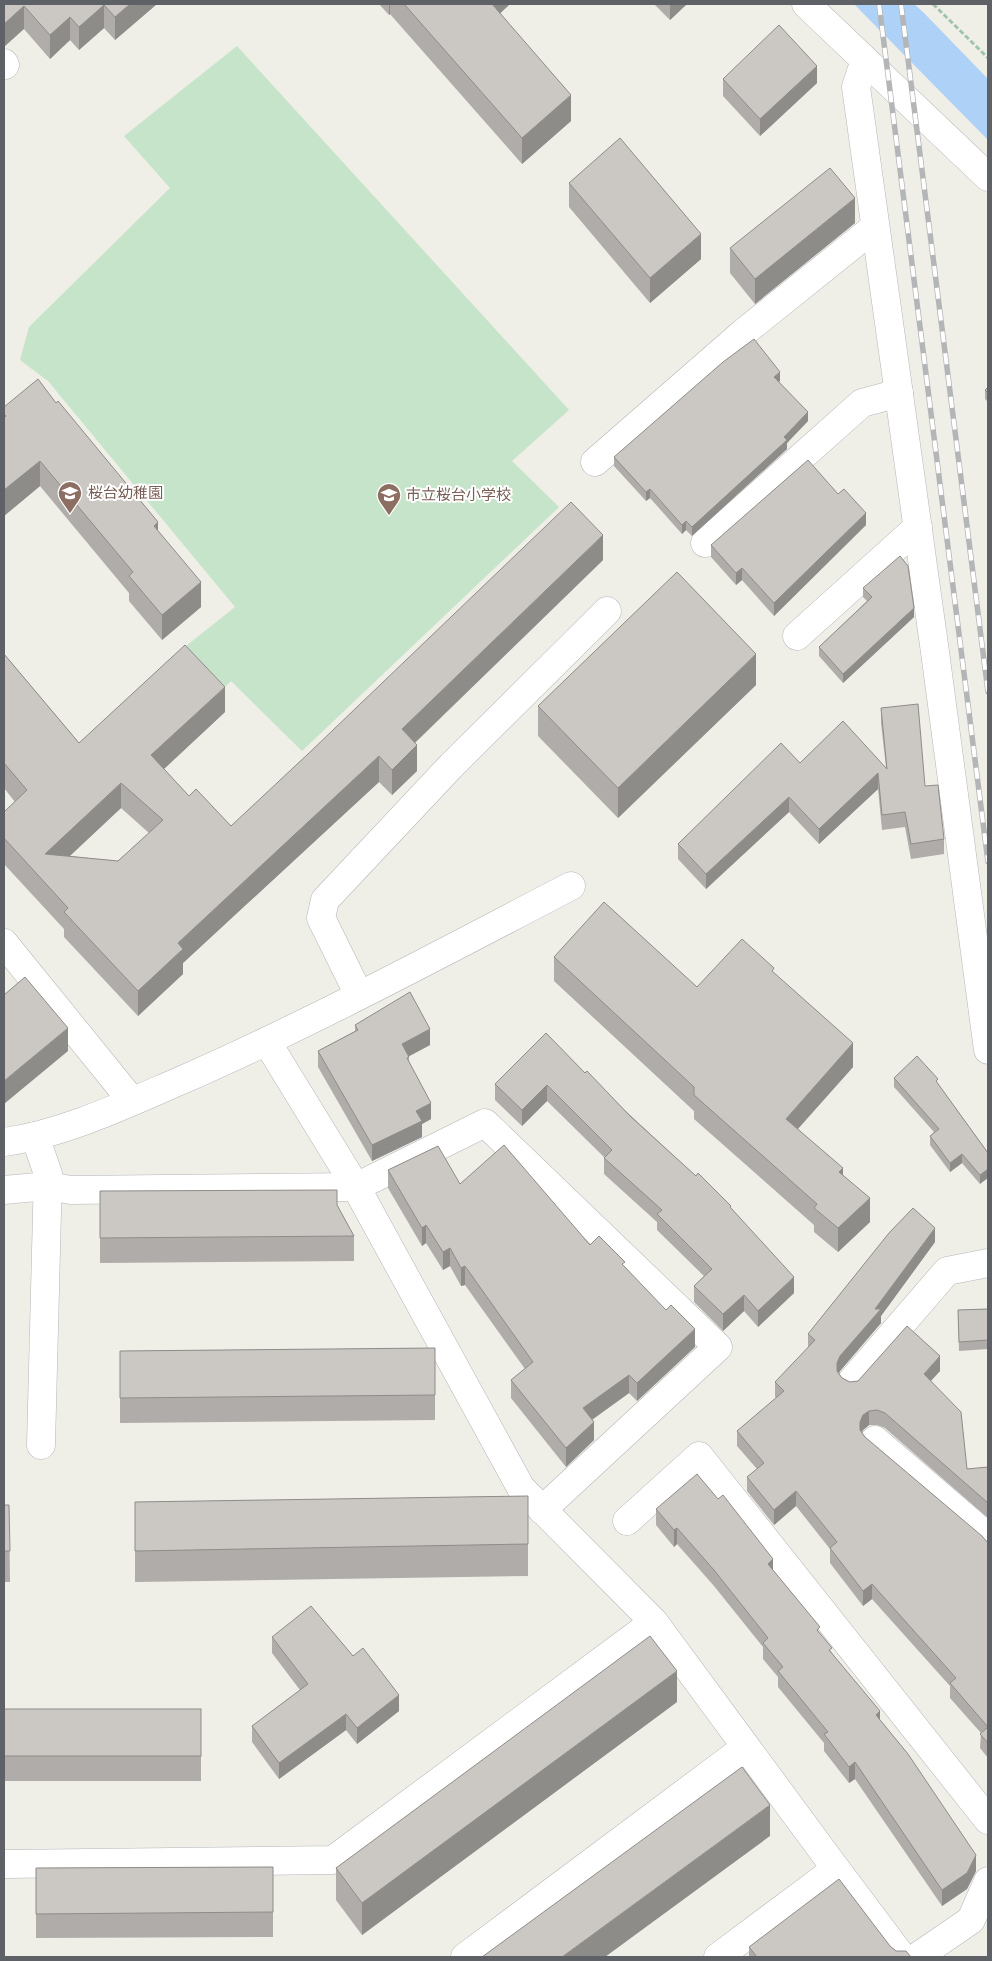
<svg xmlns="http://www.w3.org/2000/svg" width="992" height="1961" font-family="'Exo 2','Noto Sans JP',sans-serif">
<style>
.green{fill:#c6e4c9}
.water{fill:#aed1f7}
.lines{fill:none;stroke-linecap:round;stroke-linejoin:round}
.minor-casing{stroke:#b4b6ba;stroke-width:29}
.path{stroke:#9fc5ad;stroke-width:3;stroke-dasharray:5 2.5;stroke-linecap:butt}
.minor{stroke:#fff;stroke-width:28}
.rail-casing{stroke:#b4b5b6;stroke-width:5.5}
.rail{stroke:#fff;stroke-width:4;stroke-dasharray:11;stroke-linecap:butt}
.wall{fill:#afaca9;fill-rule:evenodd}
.shaded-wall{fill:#8e8c89}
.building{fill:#cbc8c4;stroke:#8e8c89;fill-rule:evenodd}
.labels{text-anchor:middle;stroke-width:4;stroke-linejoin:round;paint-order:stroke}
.education-label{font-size:15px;fill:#785e54;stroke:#fff;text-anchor:start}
</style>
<rect width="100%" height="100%" fill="#efeee7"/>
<path class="green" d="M 237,46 L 569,410 L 512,461 L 559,507 L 302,751 L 231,681 L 220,691 L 181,650 L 235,607 L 48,381 L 20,360 L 29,327 L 170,188 L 124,136 Z"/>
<path class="water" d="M 854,4 L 914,4 L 924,13 L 988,79 L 988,140 Z"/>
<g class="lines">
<g class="minor-casing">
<g id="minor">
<path d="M 806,4 L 988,177"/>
<path d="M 865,60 L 856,87 L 935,652 L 988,1050"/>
<path d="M 4,63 L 5,65"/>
<path d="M 595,462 L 743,333 L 875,227"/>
<path d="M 705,543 L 862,403 L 899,393"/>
<path d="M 797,636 L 918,527"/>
<path d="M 4,943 L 132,1101"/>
<path d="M 359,995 L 321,918 L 325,900 L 451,766 L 607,611"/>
<path d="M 267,1042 L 356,1187 L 521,1488 L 654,1622 L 836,1869 L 718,1957"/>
<path d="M 35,1136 L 48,1174 L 41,1445"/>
<path d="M 4,1142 C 64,1134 126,1104 182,1080 C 314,1022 442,953 571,886"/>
<path d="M 4,1190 L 48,1186 L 71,1190 L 356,1187 L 485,1123 L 718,1347 L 542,1510"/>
<path d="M 852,1381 L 947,1271 L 988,1263"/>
<path d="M 875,1440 L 988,1537"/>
<path d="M 627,1521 L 699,1456 L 988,1820"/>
<path d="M 4,1864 L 333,1860 L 654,1622"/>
<path d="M 836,1869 L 902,1957"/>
<path d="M 465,1957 L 746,1747"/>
<path d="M 917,1957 L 971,1920 L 988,1881"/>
</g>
</g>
<path class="path" d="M 933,4 L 988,58"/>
<use href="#minor" class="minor"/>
<g class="rail-casing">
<g id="rail">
<path d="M 879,4 L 988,862"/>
<path d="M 901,4 L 988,692"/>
</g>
</g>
<use href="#rail" class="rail"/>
</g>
<g class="wall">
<path d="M 4,4 L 157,4 L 115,40 L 104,28 L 79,50 L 70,40 L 50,59 L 24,29 Z"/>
<path d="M 379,4 L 510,4 L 500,13 L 571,121 L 522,164 L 390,14 L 389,15 Z"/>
<path d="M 654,4 L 687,4 L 670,20 Z"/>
<path d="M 723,79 L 817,83 L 760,136 L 723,96 Z"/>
<path d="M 569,183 L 701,259 L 650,303 L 569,207 Z"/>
<path d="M 855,223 L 755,304 L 730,273 L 730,248 Z"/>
<path d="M 780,381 L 779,382 L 808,421 L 787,443 L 787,449 L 692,536 L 686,530 L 682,534 L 650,498 L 646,501 L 614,466 L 614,457 Z"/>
<path d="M 988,387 L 988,402 L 985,399 L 985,390 Z"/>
<path d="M 4,407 L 158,531 L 201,607 L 162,640 L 129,601 L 129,593 L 40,486 L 4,516 Z"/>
<path d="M 866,525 L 774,616 L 742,580 L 736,585 L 711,557 L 711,545 Z"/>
<path d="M 603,560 L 415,743 L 417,771 L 392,795 L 379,782 L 183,963 L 183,974 L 138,1016 L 64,937 L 64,929 L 4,864 L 4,812 L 15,802 L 4,788 L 4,654 L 79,743 L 225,712 L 164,769 L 189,796 L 231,826 ZM 121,808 L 149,833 L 118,861 L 70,856 Z"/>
<path d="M 863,588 L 914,617 L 843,683 L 819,656 L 819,647 L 867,601 L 863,597 Z"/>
<path d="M 756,685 L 618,818 L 538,736 L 538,706 Z"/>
<path d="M 881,708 L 925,786 L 944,839 L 944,854 L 911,859 L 905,827 L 882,830 L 878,789 L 819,844 L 789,812 L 706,889 L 678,859 L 678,844 L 800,763 L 886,767 L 881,723 Z"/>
<path d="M 554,957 L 697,987 L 774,973 L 853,1067 L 798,1129 L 843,1175 L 870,1222 L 838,1252 L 814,1232 L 814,1225 L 694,1119 L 694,1111 L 554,981 Z"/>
<path d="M 355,1025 L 430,1045 L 409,1056 L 409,1062 L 431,1119 L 422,1124 L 422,1137 L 372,1161 L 318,1067 L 318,1051 L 355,1031 Z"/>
<path d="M 585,1073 L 731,1209 L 794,1293 L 758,1327 L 744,1311 L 723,1331 L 694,1302 L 694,1286 L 704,1276 L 657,1230 L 657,1222 L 604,1174 L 604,1157 L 547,1101 L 522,1126 L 495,1100 L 495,1084 Z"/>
<path d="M 894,1078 L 938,1084 L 988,1153 L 980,1184 L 962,1163 L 950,1172 L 930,1145 L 930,1136 L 934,1132 L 894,1087 Z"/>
<path d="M 388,1170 L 460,1184 L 590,1245 L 625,1267 L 695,1347 L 637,1401 L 629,1393 L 592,1420 L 594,1440 L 566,1467 L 511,1398 L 511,1380 L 525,1369 L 465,1285 L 461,1286 L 450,1266 L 443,1270 L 426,1243 L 422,1246 L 388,1188 Z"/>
<path d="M 100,1191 L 337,1205 L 354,1236 L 354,1261 L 100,1263 Z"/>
<path d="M 935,1242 L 881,1316 L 881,1323 L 840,1371 L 839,1373 L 842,1378 L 850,1382 L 940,1371 L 931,1381 L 967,1469 L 988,1467 L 988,1518 L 885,1428 L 877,1425 L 869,1425 L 863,1430 L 862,1432 L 865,1437 L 988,1543 L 988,1758 L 980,1748 L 981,1733 L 950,1698 L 950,1686 L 872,1599 L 863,1606 L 830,1563 L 830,1549 L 796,1506 L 774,1525 L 747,1491 L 747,1477 L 757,1469 L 737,1446 L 737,1431 L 776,1398 L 775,1397 L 775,1382 L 808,1348 L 808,1334 Z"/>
<path d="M 988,1309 L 988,1349 L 959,1351 L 958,1310 Z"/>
<path d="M 435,1348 L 435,1420 L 120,1423 L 120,1351 Z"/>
<path d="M 528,1496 L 528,1576 L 135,1582 L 135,1502 Z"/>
<path d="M 4,1505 L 9,1505 L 10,1582 L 4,1582 Z"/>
<path d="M 656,1509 L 773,1570 L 820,1634 L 832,1653 L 880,1720 L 976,1871 L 967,1889 L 942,1906 L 855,1779 L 849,1783 L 824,1751 L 824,1743 L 778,1687 L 778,1677 L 763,1659 L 763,1647 L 714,1586 L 677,1544 L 674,1547 L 656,1525 Z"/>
<path d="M 272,1637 L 353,1656 L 399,1711 L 357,1744 L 346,1730 L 279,1779 L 252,1742 L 252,1726 L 300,1690 L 272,1653 Z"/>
<path d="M 677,1702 L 362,1935 L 336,1900 L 336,1868 Z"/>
<rect x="4" y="1709" width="197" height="72"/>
<path d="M 273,1867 L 273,1937 L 36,1938 L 36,1868 Z"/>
<path d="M 890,1946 L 896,1951 L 911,1957 L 749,1957 L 749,1947 Z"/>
</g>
<g class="shaded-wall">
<path d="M 130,4 L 157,4 L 115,40 L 115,17 Z"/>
<path d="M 389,4 L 390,4 L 390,14 L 389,15 Z"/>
<path d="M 488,4 L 510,4 L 488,25 Z"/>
<path d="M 670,4 L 687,4 L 670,20 Z"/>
<path d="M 104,5 L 104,28 L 79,50 L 79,27 Z"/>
<path d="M 24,6 L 24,29 L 4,47 L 4,24 Z"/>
<path d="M 70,17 L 70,40 L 50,59 L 50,35 Z"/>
<path d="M 817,66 L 817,83 L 760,136 L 760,119 Z"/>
<path d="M 571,95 L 571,121 L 522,164 L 522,138 Z"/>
<path d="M 855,198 L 855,223 L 755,304 L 755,279 Z"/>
<path d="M 701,234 L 701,259 L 650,303 L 650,278 Z"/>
<path d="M 780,372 L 780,381 L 774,386 L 774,377 Z"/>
<path d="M 808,412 L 808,421 L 787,443 L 787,449 L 692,536 L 692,527 Z"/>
<path d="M 40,461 L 40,486 L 4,516 L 4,490 Z"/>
<path d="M 650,489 L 650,498 L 646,501 L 646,492 Z"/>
<path d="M 866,513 L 866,525 L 774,616 L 774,603 Z"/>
<path d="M 686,521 L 686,530 L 682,534 L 682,525 Z"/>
<path d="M 158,522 L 158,547 L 154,526 Z"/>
<path d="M 603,535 L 603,560 L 402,755 L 402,729 Z"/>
<path d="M 742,568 L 742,580 L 736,585 L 736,573 Z"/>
<path d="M 201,582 L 201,607 L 162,640 L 162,615 Z"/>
<path d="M 914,608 L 914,617 L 843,683 L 843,674 Z"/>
<path d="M 756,654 L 756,685 L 618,818 L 618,788 Z"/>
<path d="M 225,687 L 225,712 L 151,781 L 151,755 Z"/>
<path d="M 417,745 L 417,771 L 392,795 L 392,770 Z"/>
<path d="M 379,756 L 379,782 L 183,963 L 183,974 L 138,1016 L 138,991 L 178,943 Z"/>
<path d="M 878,773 L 878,789 L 819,844 L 819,829 Z"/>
<path d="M 121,783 L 121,808 L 45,879 L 45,854 Z"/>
<path d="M 789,797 L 789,812 L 706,889 L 706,874 Z"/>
<path d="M 68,1028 L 68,1051 L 4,1104 L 4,1081 Z"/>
<path d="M 430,1029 L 430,1045 L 402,1060 L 402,1044 Z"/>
<path d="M 853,1043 L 853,1067 L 786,1142 L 786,1119 Z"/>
<path d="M 547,1085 L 547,1101 L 522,1126 L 522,1110 Z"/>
<path d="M 431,1103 L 431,1119 L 422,1124 L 422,1137 L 372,1161 L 372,1145 L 416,1111 Z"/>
<path d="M 962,1154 L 962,1163 L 950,1172 L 950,1163 Z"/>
<path d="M 843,1168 L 843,1192 L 839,1172 Z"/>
<path d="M 988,1169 L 988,1178 L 980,1184 L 980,1175 Z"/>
<path d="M 870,1198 L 870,1222 L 838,1252 L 838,1228 Z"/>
<path d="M 426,1225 L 426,1243 L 422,1246 L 422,1228 Z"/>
<path d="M 935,1228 L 935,1242 L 881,1316 L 881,1323 L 840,1371 L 837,1378 L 837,1363 L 840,1356 Z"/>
<path d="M 450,1248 L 450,1266 L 443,1270 L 443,1252 Z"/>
<path d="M 465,1266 L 465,1285 L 461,1286 L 461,1268 Z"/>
<path d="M 794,1277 L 794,1293 L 758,1327 L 758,1311 Z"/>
<path d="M 744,1295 L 744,1311 L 723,1331 L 723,1314 Z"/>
<path d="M 695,1329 L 695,1347 L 637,1401 L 637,1383 Z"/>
<path d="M 940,1356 L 940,1371 L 924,1388 L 924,1374 Z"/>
<path d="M 629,1375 L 629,1393 L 583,1426 L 583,1408 Z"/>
<path d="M 869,1411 L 869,1425 L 863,1430 L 860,1437 L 860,1422 L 863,1415 Z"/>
<path d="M 594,1422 L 594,1440 L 566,1467 L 566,1448 Z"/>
<path d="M 796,1491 L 796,1506 L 774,1525 L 774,1510 Z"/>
<path d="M 677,1528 L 677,1544 L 674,1547 L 674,1530 Z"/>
<path d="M 773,1559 L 773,1575 L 768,1564 Z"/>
<path d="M 872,1584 L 872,1599 L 863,1606 L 863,1591 Z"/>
<path d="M 677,1671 L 677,1702 L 362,1935 L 362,1903 Z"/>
<path d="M 399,1695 L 399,1711 L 357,1744 L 357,1728 Z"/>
<path d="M 880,1711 L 880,1728 L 876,1715 Z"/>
<path d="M 346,1714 L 346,1730 L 279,1779 L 279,1763 Z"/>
<path d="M 855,1762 L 855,1779 L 849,1783 L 849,1767 Z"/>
<path d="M 770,1805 L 770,1836 L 605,1957 L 562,1957 Z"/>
<path d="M 976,1855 L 976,1871 L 967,1889 L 942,1906 L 942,1890 Z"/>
</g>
<g class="building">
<path d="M 4,4 L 130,4 L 115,17 L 104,5 L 79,27 L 70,17 L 50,35 L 24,6 L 4,24 Z"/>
<path d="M 404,4 L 492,4 L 571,95 L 522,138 Z"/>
<path d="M 779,25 L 817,66 L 760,119 L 723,79 Z"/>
<path d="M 620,138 L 701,234 L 650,278 L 569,183 Z"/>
<path d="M 830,168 L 855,198 L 755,279 L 730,248 Z"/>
<path d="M 754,339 L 780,372 L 774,377 L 808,412 L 784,437 L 787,440 L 692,527 L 686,521 L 682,525 L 650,489 L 646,492 L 614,457 L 723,362 Z"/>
<path d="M 38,379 L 56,403 L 58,401 L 158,522 L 154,526 L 201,582 L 162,615 L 129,576 L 133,572 L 40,461 L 4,490 L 4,418 L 6,416 L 4,414 L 4,407 Z"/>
<path d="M 988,387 L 988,393 L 985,390 Z"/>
<path d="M 808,460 L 838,494 L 844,489 L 866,513 L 774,603 L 742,568 L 736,573 L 711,545 Z"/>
<path d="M 571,502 L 603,535 L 402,729 L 417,745 L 392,770 L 379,756 L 178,943 L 183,949 L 138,991 L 64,912 L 68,908 L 4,838 L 4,812 L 27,790 L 4,763 L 4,654 L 79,743 L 185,645 L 225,687 L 151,755 L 189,796 L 196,789 L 231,826 L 309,753 ZM 121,783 L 163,820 L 118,861 L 45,854 Z"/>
<path d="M 900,556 L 908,566 L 914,608 L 843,674 L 819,647 L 872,597 L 863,588 Z"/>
<path d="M 677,572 L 756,654 L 618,788 L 538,706 Z"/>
<path d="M 918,704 L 925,786 L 938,785 L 944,839 L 911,844 L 905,812 L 882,815 L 878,773 L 819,829 L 789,797 L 706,874 L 678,844 L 781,743 L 800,763 L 843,721 L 887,769 L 881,708 Z"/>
<path d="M 604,902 L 697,987 L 742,939 L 774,968 L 772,971 L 853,1043 L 786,1119 L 843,1168 L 839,1172 L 870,1198 L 838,1228 L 814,1208 L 817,1204 L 694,1095 L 694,1087 L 554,957 Z"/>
<path d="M 25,977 L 68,1028 L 4,1081 L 4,995 Z"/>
<path d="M 410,992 L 430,1029 L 402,1044 L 409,1057 L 407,1058 L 431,1103 L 416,1111 L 422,1121 L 372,1145 L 318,1051 L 358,1030 L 355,1025 Z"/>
<path d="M 546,1033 L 585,1073 L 587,1071 L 630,1116 L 696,1176 L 698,1173 L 731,1206 L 730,1207 L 794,1277 L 758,1311 L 744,1295 L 723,1314 L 694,1286 L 712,1269 L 657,1214 L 662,1210 L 604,1158 L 612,1150 L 547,1085 L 522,1110 L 495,1084 Z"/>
<path d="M 917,1056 L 938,1079 L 936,1081 L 988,1153 L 988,1169 L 980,1175 L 962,1154 L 950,1163 L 930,1136 L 939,1129 L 894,1078 Z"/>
<path d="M 504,1145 L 590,1245 L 599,1236 L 625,1262 L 622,1264 L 666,1310 L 671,1305 L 695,1329 L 637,1383 L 629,1375 L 583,1408 L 594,1422 L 566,1448 L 511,1380 L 533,1362 L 465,1266 L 461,1268 L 450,1248 L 443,1252 L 426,1225 L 422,1228 L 388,1170 L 438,1146 L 460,1184 Z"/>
<path d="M 337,1190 L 337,1205 L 354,1236 L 100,1238 L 100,1191 Z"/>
<path d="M 913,1208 L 935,1228 L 875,1309 L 881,1309 L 840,1356 L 837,1363 L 837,1371 L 842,1378 L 850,1382 L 858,1381 L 907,1326 L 940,1356 L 924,1374 L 961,1412 L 967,1469 L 988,1467 L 988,1503 L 885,1413 L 877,1410 L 869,1411 L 863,1415 L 860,1422 L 860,1430 L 865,1437 L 982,1536 L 988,1543 L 988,1727 L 950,1683 L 956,1678 L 872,1584 L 863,1591 L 830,1548 L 837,1542 L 796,1491 L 774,1510 L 747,1477 L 764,1463 L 737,1431 L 784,1391 L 775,1382 L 815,1340 L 808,1334 L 889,1233 Z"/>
<path d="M 988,1309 L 988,1340 L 959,1342 L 958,1310 Z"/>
<path d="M 435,1348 L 435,1395 L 120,1398 L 120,1351 Z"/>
<path d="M 697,1474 L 718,1499 L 723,1495 L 773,1559 L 768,1564 L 820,1627 L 817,1630 L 832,1648 L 829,1650 L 880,1711 L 876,1715 L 908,1754 L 976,1855 L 967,1873 L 942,1890 L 855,1762 L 849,1767 L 824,1734 L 828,1732 L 778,1671 L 783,1667 L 763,1643 L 768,1638 L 714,1570 L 677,1528 L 674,1530 L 656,1509 Z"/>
<path d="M 528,1496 L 528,1544 L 135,1551 L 135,1502 Z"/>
<path d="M 4,1505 L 9,1505 L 10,1551 L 4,1551 Z"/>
<path d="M 311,1606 L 353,1656 L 363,1648 L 399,1695 L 357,1728 L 346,1714 L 279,1763 L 252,1726 L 308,1684 L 272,1637 Z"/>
<path d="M 650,1636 L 677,1671 L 362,1903 L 336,1868 Z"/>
<rect x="4" y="1709" width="197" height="47"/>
<path d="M 988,1727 L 988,1743 L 980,1734 Z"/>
<path d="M 742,1767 L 770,1805 L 562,1957 L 482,1957 Z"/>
<path d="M 273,1867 L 273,1912 L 36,1914 L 36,1868 Z"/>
<path d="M 839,1879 L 890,1946 L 896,1951 L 906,1951 L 911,1957 L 757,1957 L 749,1947 Z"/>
</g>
<defs>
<g id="school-pin" transform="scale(1.25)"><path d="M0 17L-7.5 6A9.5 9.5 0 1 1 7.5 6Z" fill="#8d6e63" stroke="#fff"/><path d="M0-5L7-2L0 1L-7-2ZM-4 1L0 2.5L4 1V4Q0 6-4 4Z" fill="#fff"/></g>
</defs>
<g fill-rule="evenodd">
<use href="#school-pin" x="70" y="493"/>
<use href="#school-pin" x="389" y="495"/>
</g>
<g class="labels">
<g class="education-label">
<text x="88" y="498">桜台幼稚園</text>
<text x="406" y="500">市立桜台小学校</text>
</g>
</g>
<rect width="992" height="1961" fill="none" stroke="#5e6166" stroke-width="10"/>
</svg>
